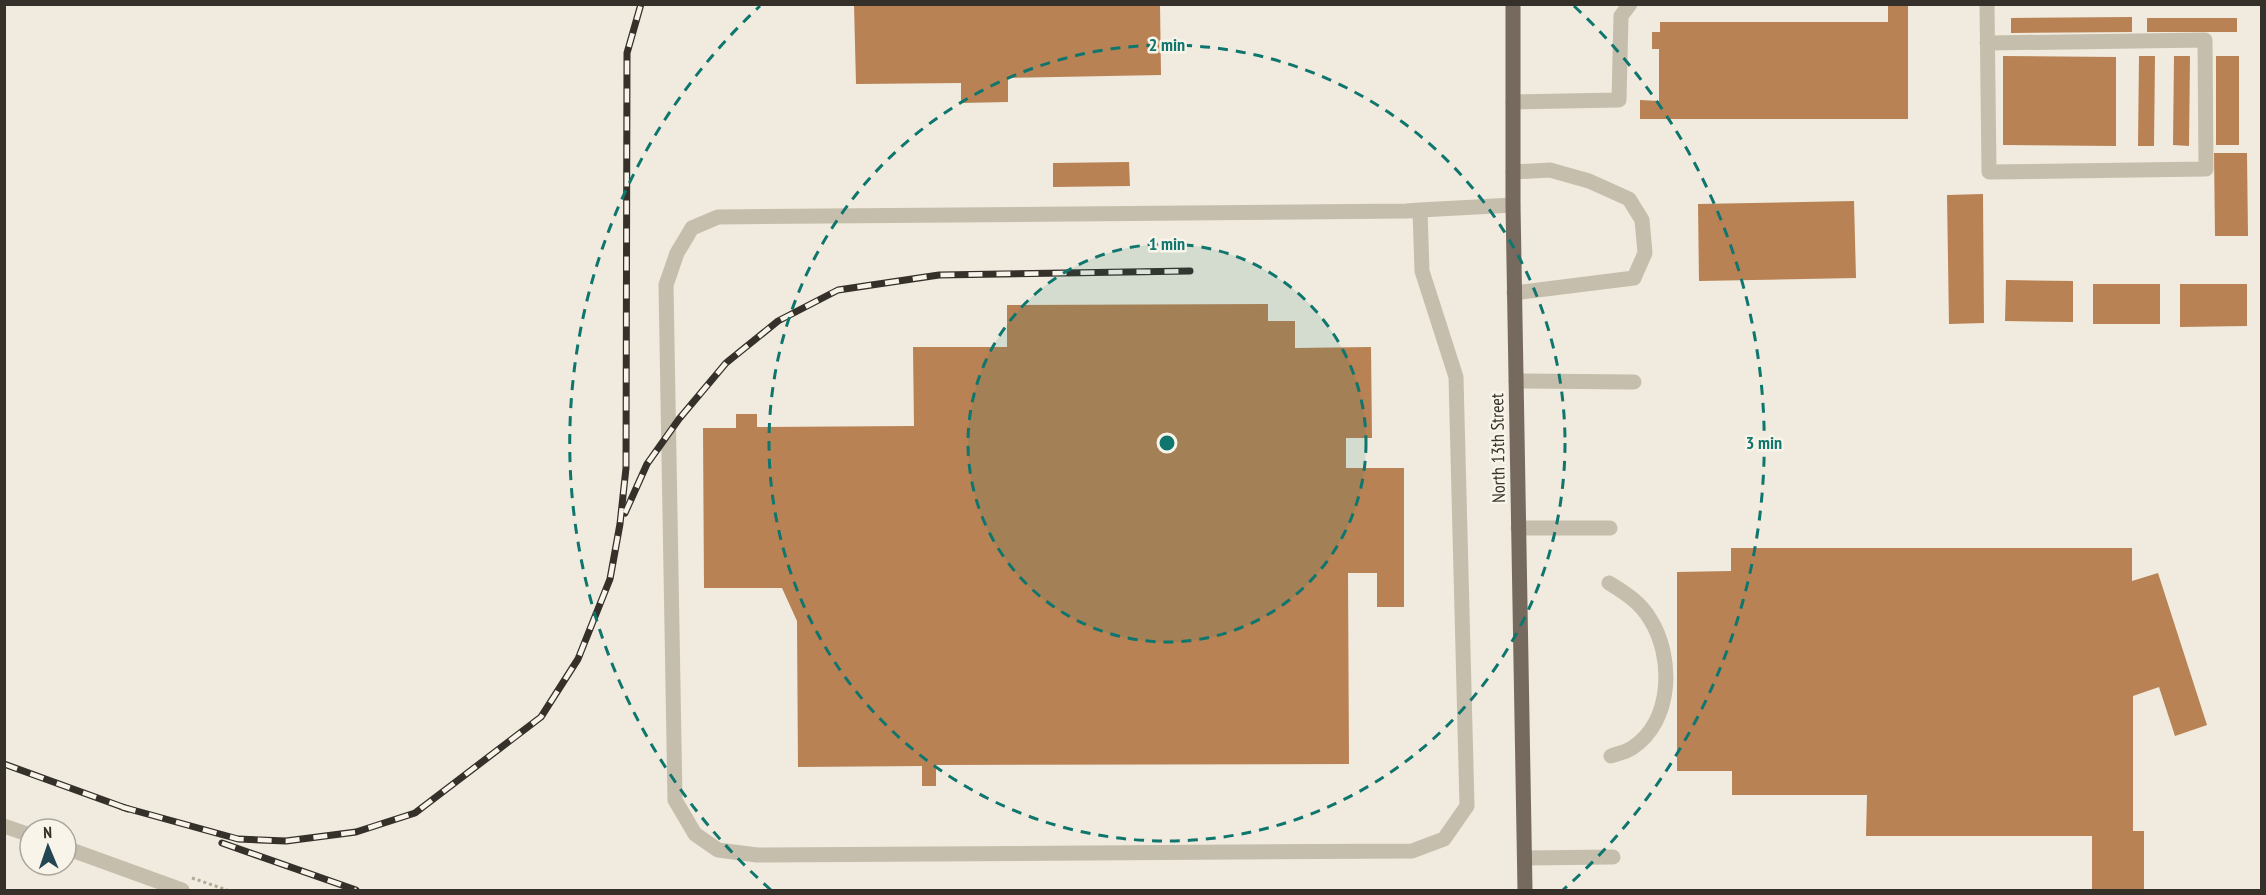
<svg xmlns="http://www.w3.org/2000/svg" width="2266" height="895" font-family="'PT Sans Narrow',sans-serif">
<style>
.building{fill:#b88254}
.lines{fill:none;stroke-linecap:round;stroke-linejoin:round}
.path{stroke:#b2a896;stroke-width:3;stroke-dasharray:3 3;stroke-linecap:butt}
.minor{stroke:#c6beac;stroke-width:15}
.major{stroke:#756a5d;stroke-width:15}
.rail-casing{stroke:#35302a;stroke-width:7}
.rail{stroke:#f8f4ea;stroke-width:4.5;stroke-dasharray:14;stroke-linecap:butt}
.ring{fill:none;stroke:#0f766e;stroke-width:3;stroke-dasharray:10 8}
.labels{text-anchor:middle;stroke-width:5;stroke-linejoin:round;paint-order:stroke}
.street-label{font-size:18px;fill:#35302a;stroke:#f8f4ea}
.centre{fill:#0f766e;stroke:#f8f4ea;stroke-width:3}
.ring-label{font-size:18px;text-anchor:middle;font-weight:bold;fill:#0f766e;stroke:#f8f4ea;stroke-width:5;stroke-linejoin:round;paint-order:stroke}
</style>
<rect width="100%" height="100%" fill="#f0ebde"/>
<g class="building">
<path d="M 854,4 L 1160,4 L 1161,75 L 1008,78 L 1008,102 L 961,103 L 961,83 L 856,84 Z"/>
<path d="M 1888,4 L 1908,4 L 1908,119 L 1640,119 L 1640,100 L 1659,101 L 1659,49 L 1652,49 L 1652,32 L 1660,32 L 1660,22 L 1888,22 Z"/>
<path d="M 2132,17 L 2132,32 L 2011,33 L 2011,18 Z"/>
<rect x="2147" y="18" width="90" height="14"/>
<path d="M 2003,56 L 2116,57 L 2116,146 L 2003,145 Z"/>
<path d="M 2139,56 L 2155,56 L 2154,146 L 2138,146 Z"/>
<path d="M 2174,56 L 2190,56 L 2189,146 L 2173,145 Z"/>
<rect x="2216" y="56" width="23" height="89"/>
<path d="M 2214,153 L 2247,153 L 2248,236 L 2215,236 Z"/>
<path d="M 1129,162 L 1130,186 L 1053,187 L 1053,163 Z"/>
<path d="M 1983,194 L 1984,323 L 1949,324 L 1947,195 Z"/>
<path d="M 1854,201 L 1856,278 L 1699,281 L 1698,204 Z"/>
<path d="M 2006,280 L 2073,281 L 2073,322 L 2005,321 Z"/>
<rect x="2093" y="284" width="67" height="40"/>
<path d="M 2180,284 L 2247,284 L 2247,326 L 2180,327 Z"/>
<path d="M 1268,304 L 1268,321 L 1295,321 L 1295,348 L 1371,347 L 1372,438 L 1346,438 L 1346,468 L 1404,468 L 1404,607 L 1377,607 L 1377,573 L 1348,573 L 1349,764 L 936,765 L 936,786 L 922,786 L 922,766 L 798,767 L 797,621 L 782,588 L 704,588 L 703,428 L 736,428 L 736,414 L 757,414 L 757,427 L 914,426 L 913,347 L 1007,347 L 1007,305 Z"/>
<path d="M 1731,548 L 2132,548 L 2132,581 L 2158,573 L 2207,725 L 2175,736 L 2159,687 L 2133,696 L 2133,831 L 2144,831 L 2144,890 L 2092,890 L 2092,836 L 1866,836 L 1867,795 L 1732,795 L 1732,771 L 1677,771 L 1677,572 L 1731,571 Z"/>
</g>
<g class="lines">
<g class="path">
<path d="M 40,823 L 57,829"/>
<path d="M 192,878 L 227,890"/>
</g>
<g class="minor">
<path d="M 1987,4 L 1989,172 L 2206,169 L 2205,40 L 1987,43"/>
<path d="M 1513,102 L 1619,100 L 1621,16 L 1630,4"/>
<path d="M 1513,172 L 1550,170 L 1589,181 L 1629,199 L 1642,220 L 1645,253 L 1634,278 L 1514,293"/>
<path d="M 1420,210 L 1422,271 L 1456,377 L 1467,806 L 1444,839 L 1412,851 L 757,855 L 718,850 L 695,834 L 675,800 L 666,285 L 677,253 L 692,228 L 718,217 L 1406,211 L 1420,210 L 1513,205"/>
<path d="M 1516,381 L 1634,382"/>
<path d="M 1518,528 L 1610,528"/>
<path d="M 1609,583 C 1625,593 1640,602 1650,619 C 1674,657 1673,721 1632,748 C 1626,752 1617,754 1611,756"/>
<path d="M 4,826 L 30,835"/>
<path d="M 66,848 L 182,890"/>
<path d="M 1525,858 L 1613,857"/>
</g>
<path class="major" d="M 1513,4 L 1513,205 L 1525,890"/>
<g class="rail-casing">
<g id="rail">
<path d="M 625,513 L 647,464 L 679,419 L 726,363 L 778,321 L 838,290 L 939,275 L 1190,271"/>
<path d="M 4,764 L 128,809"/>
<path d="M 122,807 L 238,839 L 286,841 L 356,832 L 415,813 L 541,717 L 578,659 L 610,579 L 620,524 L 626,468 L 627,53 L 641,4"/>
<path d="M 222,843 L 356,890"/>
</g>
</g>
<use href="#rail" class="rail"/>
</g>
<circle cx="1167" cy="443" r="199" fill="#0f766e" fill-opacity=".12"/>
<g class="ring">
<circle cx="1167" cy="443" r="199"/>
<circle cx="1167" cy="443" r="398"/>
<path d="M771 890A597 597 0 0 1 760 6M1574 6A597 597 0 0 1 1563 890"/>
</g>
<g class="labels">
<g class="street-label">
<text transform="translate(1498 448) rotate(-91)" y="6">North 13th Street</text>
</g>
</g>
<circle cx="1167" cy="443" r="9" class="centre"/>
<g class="ring-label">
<text x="1167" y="51">2 min</text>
<text x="1167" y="250">1 min</text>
<text x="1764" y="449">3 min</text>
</g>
<rect width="2266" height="895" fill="none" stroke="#35302a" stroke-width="12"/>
<g transform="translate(48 847) rotate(358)"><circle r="28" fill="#f8f4ea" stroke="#aaa69d" stroke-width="1.5"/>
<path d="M0-4.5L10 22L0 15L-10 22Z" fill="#244552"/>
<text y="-9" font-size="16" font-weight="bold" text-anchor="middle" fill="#35302a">N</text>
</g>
</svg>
